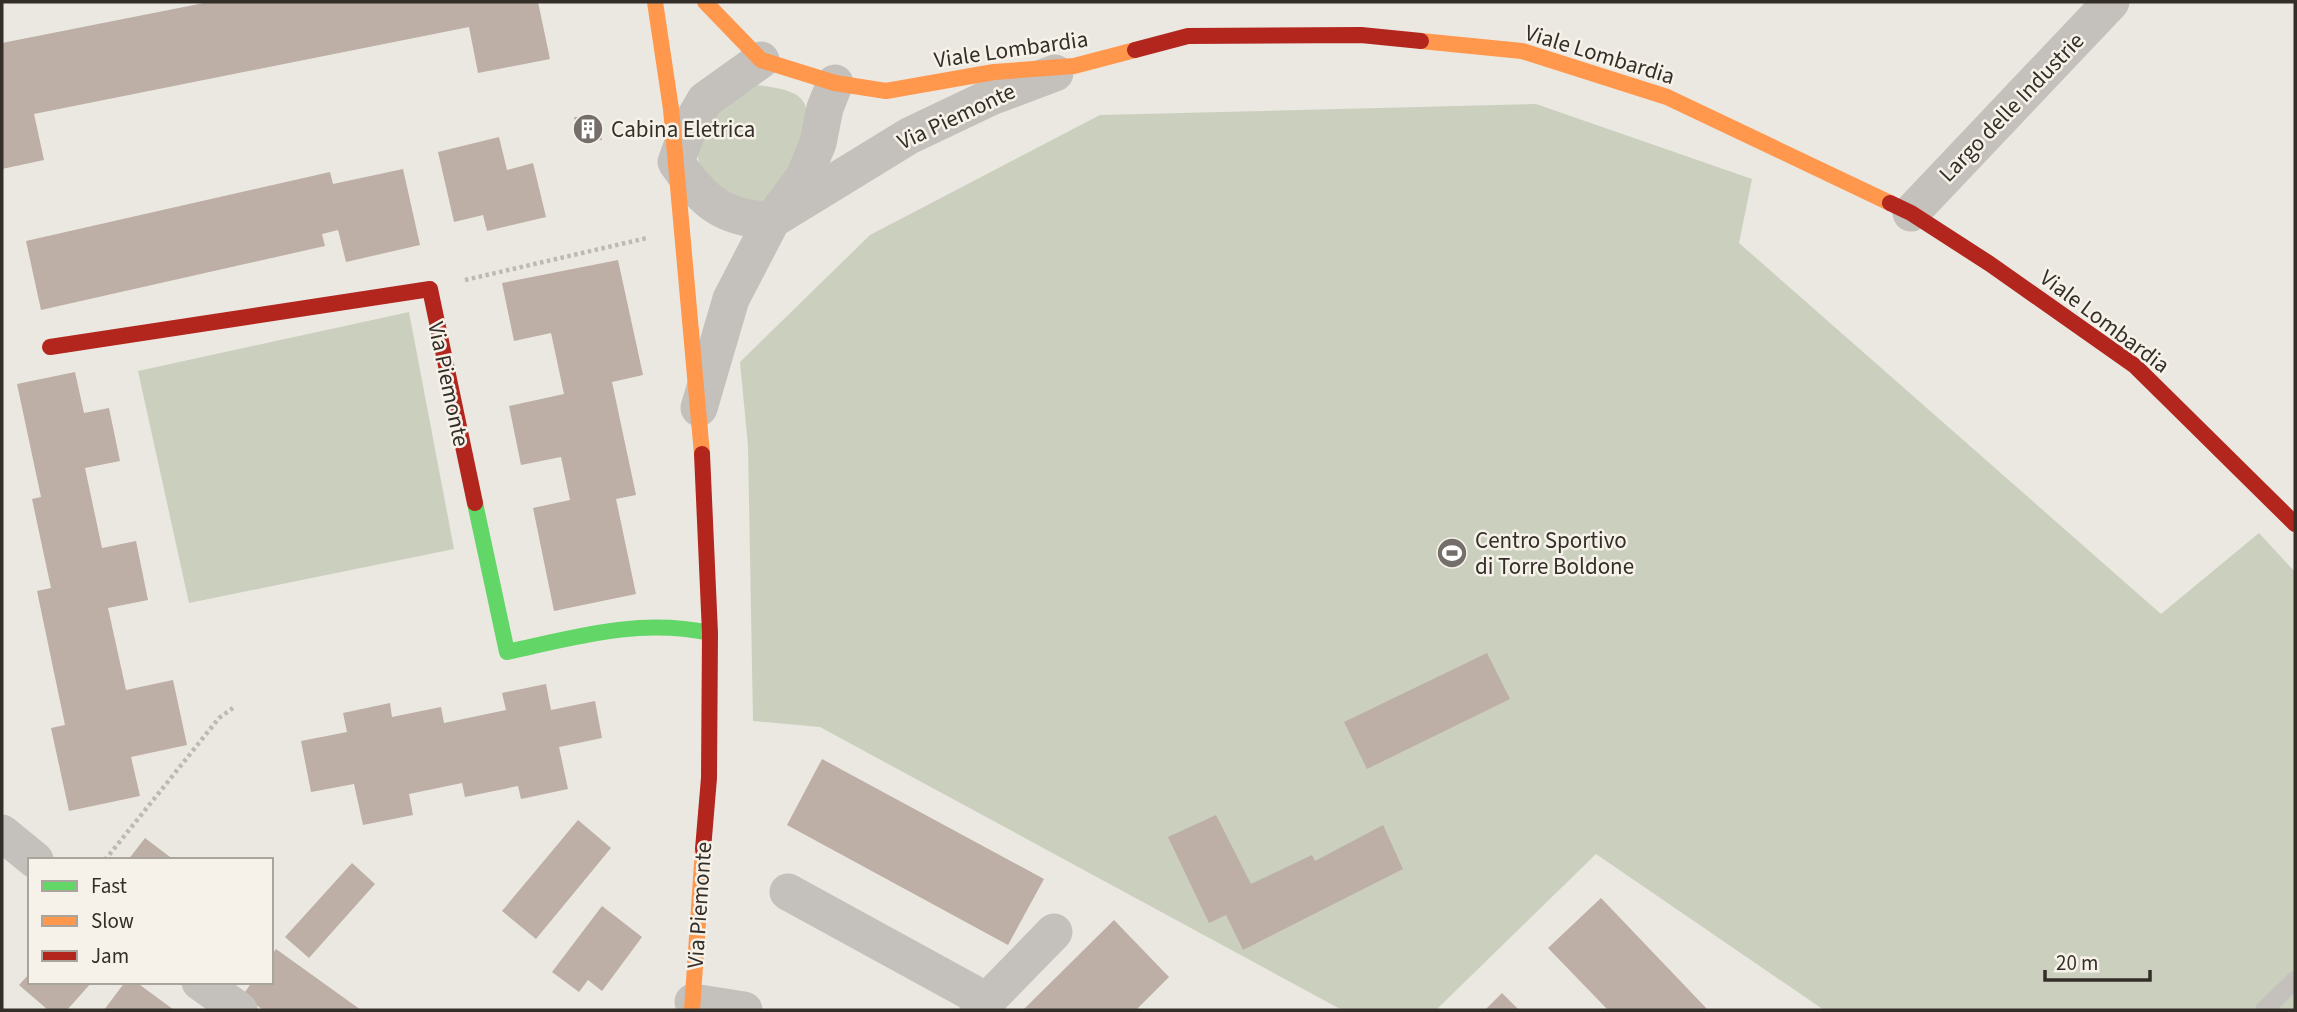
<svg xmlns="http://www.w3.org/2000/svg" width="2297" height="1012" font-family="'Source Sans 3',sans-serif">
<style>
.green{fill:#cad0bd}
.building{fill:#bdafa6}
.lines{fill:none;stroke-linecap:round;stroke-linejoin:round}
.path{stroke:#bdb9b3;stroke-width:4.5;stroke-dasharray:3.5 3.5;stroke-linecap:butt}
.lane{stroke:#c4c0bb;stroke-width:18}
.street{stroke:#c4c0bb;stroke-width:37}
.fast{stroke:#63d668;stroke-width:16}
.slow{stroke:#ff974d;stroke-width:16}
.jam{stroke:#b3261e;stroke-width:16}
.labels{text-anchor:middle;stroke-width:5;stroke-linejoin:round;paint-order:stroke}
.street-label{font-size:23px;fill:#342e29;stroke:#f7f2e9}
.poi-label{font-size:23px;fill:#342e29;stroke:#f7f2e9;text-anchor:start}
</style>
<rect width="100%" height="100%" fill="#ebe8e2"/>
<g class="green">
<path d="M 757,85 C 770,87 783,88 795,94 C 830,113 780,183 767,206 L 734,200 L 701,168 L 697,155 L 713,115 Z"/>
<path d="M 1536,104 L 1752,179 L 1739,243 L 2161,614 L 2259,533 L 2295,572 L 2295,1010 L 1824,1010 L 1596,854 L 1436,1010 L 1342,1010 L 820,727 L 753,721 L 748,446 L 740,362 L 870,235 L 1100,115 Z"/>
<path d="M 409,312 L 454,549 L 189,603 L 138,371 Z"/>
</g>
<g class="building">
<path d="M 209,2 L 538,2 L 550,59 L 478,73 L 469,27 L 34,114 L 44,160 L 2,169 L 2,43 Z"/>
<path d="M 597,116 L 602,140 L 580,142 L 574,117 Z"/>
<path d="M 499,137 L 507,170 L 533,163 L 546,217 L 487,231 L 483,215 L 454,222 L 438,152 Z"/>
<path d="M 403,169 L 420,245 L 346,262 L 338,230 L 322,234 L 325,246 L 41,310 L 26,241 L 330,172 L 333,184 Z"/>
<path d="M 618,260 L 643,375 L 612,382 L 636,495 L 616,499 L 636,594 L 554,611 L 533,508 L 570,500 L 561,457 L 521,465 L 509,406 L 564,394 L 551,333 L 514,341 L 502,283 Z"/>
<path d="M 75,372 L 84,413 L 109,408 L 120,461 L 85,468 L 102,548 L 136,541 L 148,600 L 108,608 L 126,690 L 173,680 L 187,745 L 131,757 L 140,796 L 69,811 L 51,728 L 65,725 L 37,591 L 51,588 L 32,499 L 41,497 L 17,384 Z"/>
<path d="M 1487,653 L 1510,699 L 1367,769 L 1344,722 Z"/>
<path d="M 546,684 L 551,710 L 595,701 L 602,738 L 559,747 L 568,789 L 521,799 L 518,786 L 465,797 L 462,783 L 409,794 L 413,815 L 363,825 L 354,784 L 311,792 L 301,741 L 347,732 L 343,713 L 390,703 L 392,717 L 441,707 L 444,723 L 506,710 L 502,693 Z"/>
<path d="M 822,759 L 1044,879 L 1008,945 L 787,825 Z"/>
<path d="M 1216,815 L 1251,884 L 1312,855 L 1315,861 L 1383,825 L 1403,869 L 1243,950 L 1226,915 L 1209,923 L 1168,837 Z"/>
<path d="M 578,820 L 611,848 L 536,939 L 502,911 Z"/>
<path d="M 145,838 L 174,860 L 128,860 Z"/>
<path d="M 352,863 L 375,884 L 309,958 L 285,937 Z"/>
<path d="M 1601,898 L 1708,1010 L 1608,1010 L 1548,948 Z"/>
<path d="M 602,906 L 642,937 L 602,991 L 588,980 L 579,992 L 552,972 Z"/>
<path d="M 1114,920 L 1169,977 L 1136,1010 L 1023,1010 Z"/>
<path d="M 276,949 L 361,1010 L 263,1010 L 243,995 L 252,982 L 271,982 L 271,956 Z"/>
<path d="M 30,973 L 30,982 L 92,982 L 67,1010 L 48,1010 L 19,985 Z"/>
<path d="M 125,982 L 136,982 L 174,1010 L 104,1010 Z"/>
<path d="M 1502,993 L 1519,1010 L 1485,1010 Z"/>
</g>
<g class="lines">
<g class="path">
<path d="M 465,280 L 647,238"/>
<path d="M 105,860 L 219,718 L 233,708"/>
</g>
<path class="lane" d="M 2264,1010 L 2295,980"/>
<g class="street">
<path d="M 761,60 L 705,100 L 688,129 L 676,162 C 702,200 723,220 772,220 L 804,177 L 818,143 L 825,108 L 835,83"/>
<path d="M 1911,213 L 2111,2"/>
<path d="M 699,408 L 731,299 L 772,220 L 909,136 L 991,97 L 1055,73"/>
<path d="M 2,833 L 35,860"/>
<path d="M 788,892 L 987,1001"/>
<path d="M 200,982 L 239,1010"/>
<path d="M 693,1002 L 744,1010"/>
<path d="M 978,1010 L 1054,932"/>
</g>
<path class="fast" d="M 475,503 L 507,652 C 576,637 639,618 710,633"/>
<g class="slow">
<path d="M 655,2 L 671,109 L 702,454"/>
<path d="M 705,2 L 761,60 L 835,83 L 886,91 L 994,72 L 1074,66 L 1135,50"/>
<path d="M 1421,41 L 1522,51 L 1667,97 L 1890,203"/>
<path d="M 692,1010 L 703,849"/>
</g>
<g class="jam">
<path d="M 1135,50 L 1188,36 L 1361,35 L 1421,41"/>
<path d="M 1890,203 L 1911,213 L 1990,264 L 2135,366 L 2295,524"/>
<path d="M 50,347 L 430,289 L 475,503"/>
<path d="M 702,454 L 710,633 L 709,778 L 703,849"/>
</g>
</g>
<defs>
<g id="building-disc" transform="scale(1.575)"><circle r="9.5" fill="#746f6a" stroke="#f7f2e9"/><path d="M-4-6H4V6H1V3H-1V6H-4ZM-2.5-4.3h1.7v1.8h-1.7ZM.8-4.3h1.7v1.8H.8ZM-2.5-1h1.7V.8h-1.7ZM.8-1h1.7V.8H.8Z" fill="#fff"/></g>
<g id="stadium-disc" transform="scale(1.575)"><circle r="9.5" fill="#746f6a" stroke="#f7f2e9"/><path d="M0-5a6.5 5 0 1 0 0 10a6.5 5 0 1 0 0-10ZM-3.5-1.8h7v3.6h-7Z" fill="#fff"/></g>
</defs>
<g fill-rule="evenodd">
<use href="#building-disc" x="588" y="129"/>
<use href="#stadium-disc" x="1452" y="553"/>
</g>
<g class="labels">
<g class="street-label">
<text transform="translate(1011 49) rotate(-8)" y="8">Viale Lombardia</text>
<text transform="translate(1600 54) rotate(17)" y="8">Viale Lombardia</text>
<text transform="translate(2011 107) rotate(-46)" y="8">Largo delle Industrie</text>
<text transform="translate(956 116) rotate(-25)" y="8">Via Piemonte</text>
<text transform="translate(2105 321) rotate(37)" y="8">Viale Lombardia</text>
<text transform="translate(449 384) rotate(78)" y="8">Via Piemonte</text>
<text transform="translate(699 905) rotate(-86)" y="8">Via Piemonte</text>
</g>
<g class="poi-label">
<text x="611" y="137">Cabina Eletrica</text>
<text x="1475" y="548">Centro Sportivo<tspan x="1475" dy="26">di Torre Boldone</tspan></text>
</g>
</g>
<rect width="2297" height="1012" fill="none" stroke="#342e29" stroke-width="7"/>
<rect x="28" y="858" width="245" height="126" fill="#f7f2e9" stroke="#a9a49c" stroke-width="2"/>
<rect x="42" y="881" width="35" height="10" fill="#63d668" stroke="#a9a49c" stroke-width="2"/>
<text x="91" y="893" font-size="21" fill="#342e29">Fast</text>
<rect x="42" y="916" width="35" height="10" fill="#ff974d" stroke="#a9a49c" stroke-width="2"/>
<text x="91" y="928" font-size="21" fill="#342e29">Slow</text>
<rect x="42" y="951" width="35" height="10" fill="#b3261e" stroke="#a9a49c" stroke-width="2"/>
<text x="91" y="963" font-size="21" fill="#342e29">Jam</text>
<path d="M2045 970v10h105v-10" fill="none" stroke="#342e29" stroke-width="3.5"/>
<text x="2056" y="970" font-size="21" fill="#342e29" stroke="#f7f2e9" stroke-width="5" paint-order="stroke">20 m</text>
</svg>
